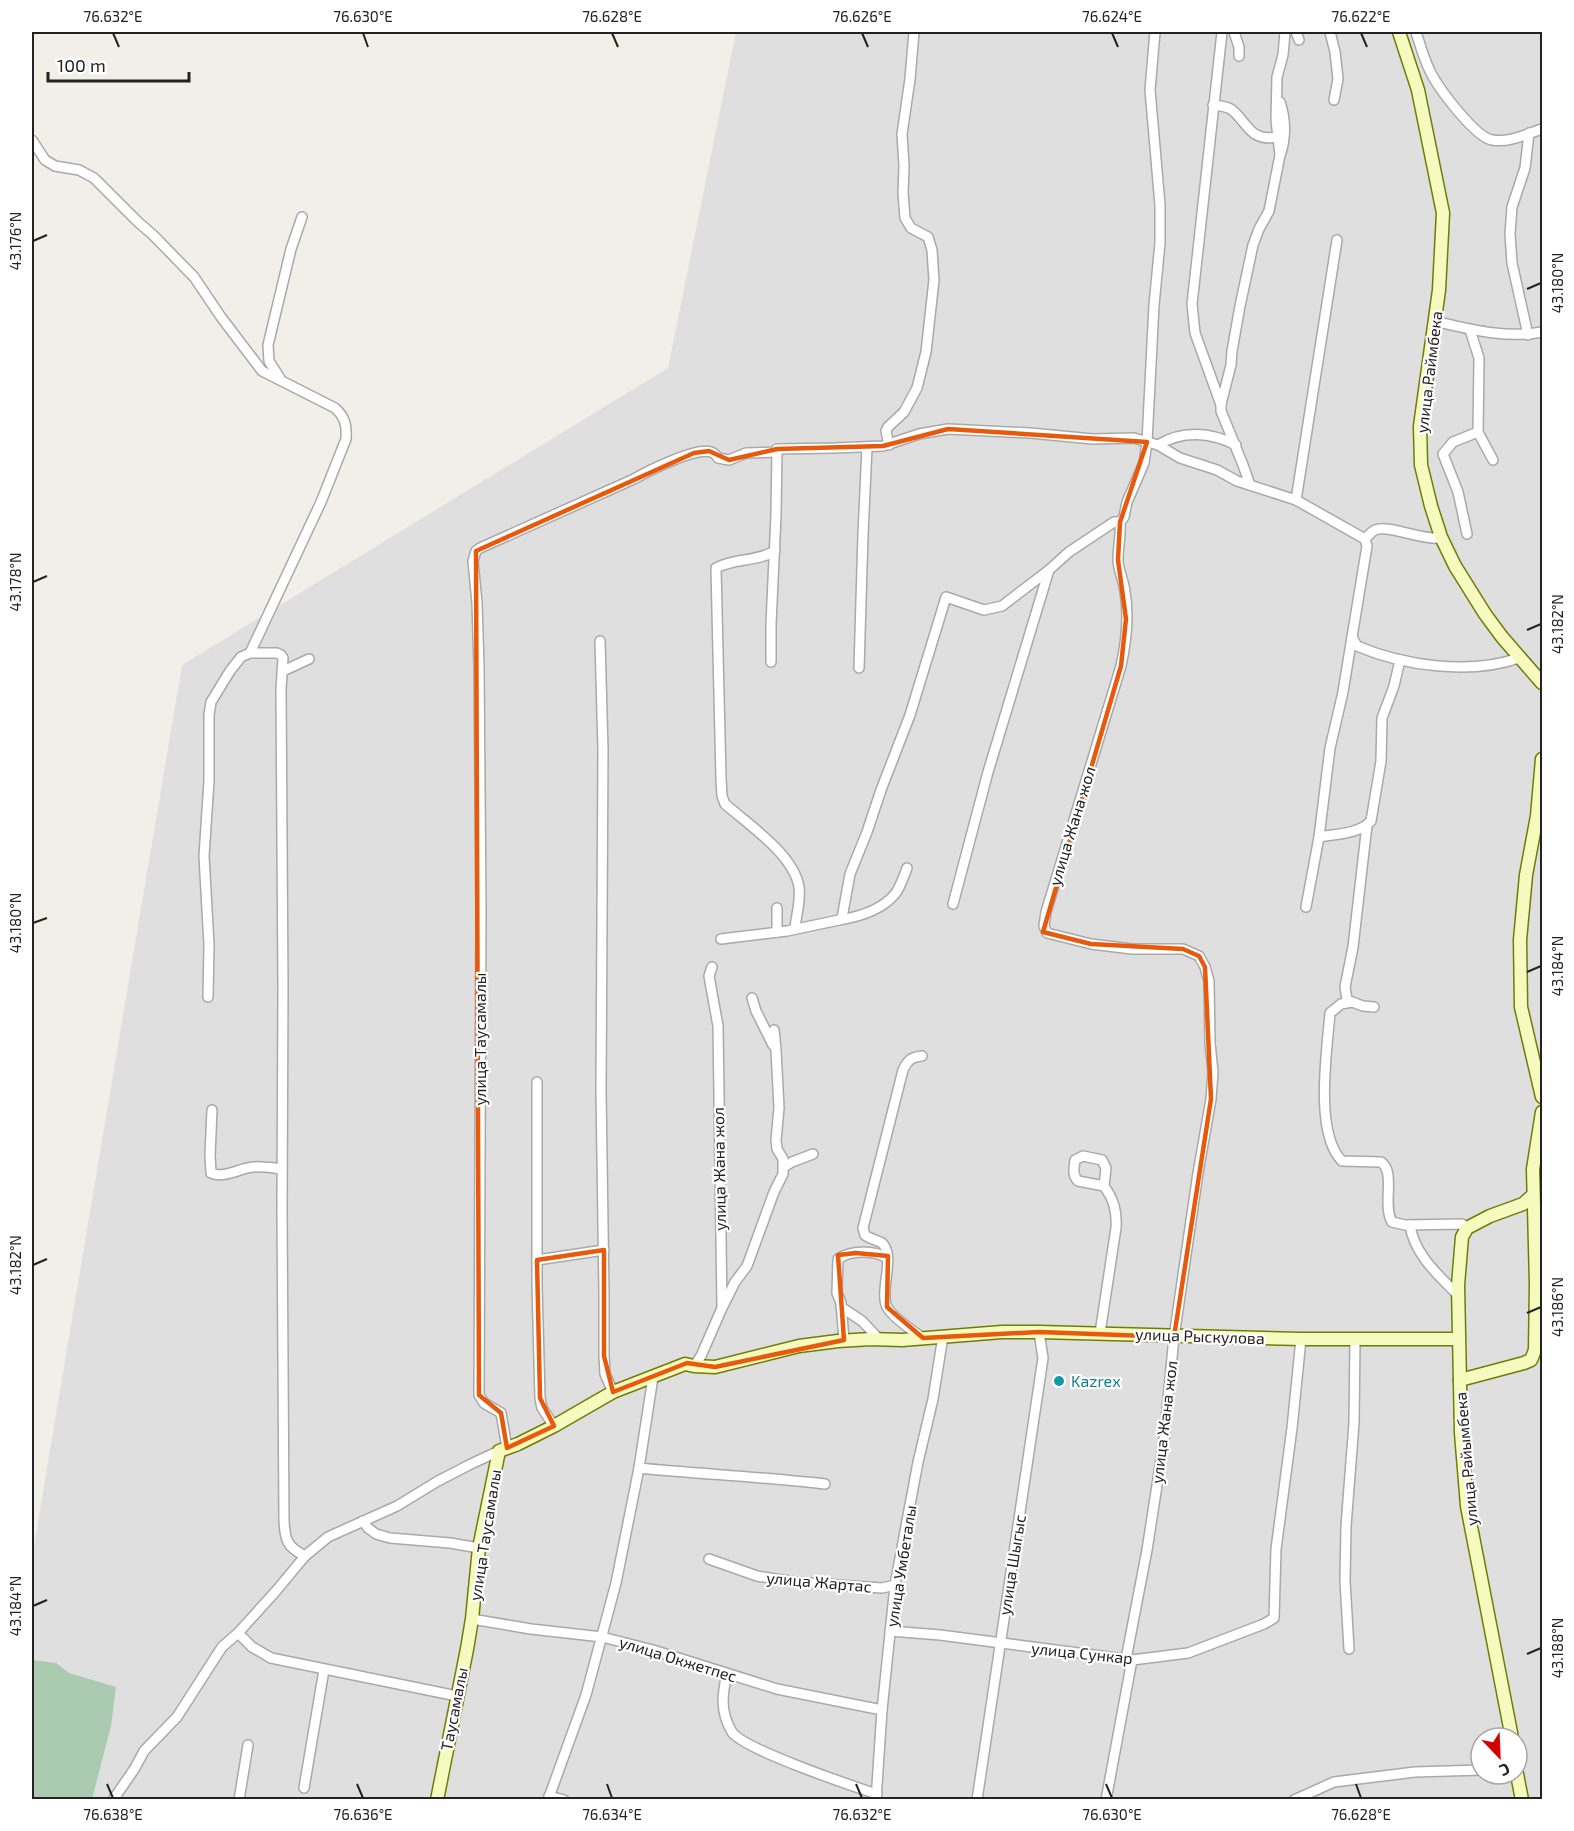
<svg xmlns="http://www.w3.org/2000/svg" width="1574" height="1831" font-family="'Exo 2',sans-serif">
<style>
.residential{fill:#e0dfdf;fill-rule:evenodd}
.cemetery{fill:#aacbaf}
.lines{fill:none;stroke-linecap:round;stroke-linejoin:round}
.street-casing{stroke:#a9a9a9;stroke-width:12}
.secondary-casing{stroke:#707d05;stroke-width:15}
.street{stroke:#fff;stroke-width:9}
.secondary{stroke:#f7fabf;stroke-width:12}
.marked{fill:none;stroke:#e8590c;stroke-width:4.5;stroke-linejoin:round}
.ticks{fill:none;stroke:#222;stroke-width:2}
.culture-dot{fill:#0f9aa8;stroke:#fff;stroke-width:2}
.labels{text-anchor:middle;stroke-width:4.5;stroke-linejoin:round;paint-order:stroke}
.street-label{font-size:16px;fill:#222;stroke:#fff}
.culture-label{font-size:16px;fill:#0d838f;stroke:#fff;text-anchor:start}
.neatline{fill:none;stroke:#222;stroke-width:2}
.ticks-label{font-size:15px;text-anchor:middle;fill:#222}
</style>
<rect width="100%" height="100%" fill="#f2efe9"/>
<path class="residential" d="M 736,32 L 1542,32 L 1542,1799 L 32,1800 L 32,1557 L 182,665 L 668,368 ZM 1481,1738 L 1517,1738 L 1517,1774 L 1481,1774 Z"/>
<path class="cemetery" d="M 32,1660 L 56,1663 L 69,1673 L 116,1687 L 111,1726 L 92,1799 L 32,1799 Z"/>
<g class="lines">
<g class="street-casing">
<g id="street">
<path d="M 1234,32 L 1239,47 L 1239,56"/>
<path d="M 1296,32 L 1299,40"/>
<path d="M 1330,32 L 1335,52 L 1338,79 L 1334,100"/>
<path d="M 1416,32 C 1420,45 1424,59 1430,71 C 1438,88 1475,137 1492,140 C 1509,143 1527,134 1542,129"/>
<path d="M 1280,102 C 1286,120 1286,136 1281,153"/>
<path d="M 1213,105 C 1220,106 1227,106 1232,110 C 1248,123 1250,142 1277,137"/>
<path d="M 32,140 L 45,160 L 55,166 L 79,170 L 94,178 L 138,222 L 153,235 L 194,277 L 221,317 L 262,371 L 335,408 C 345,417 347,425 346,439 L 321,502 L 250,653 L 277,653 L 281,655 L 283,658 L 281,689 L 283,987 L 282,1208 L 284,1521 C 285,1540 287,1547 305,1556"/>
<path d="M 1434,321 C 1469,329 1507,339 1542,332"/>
<path d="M 1470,330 L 1479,358 L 1478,432 L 1493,460"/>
<path d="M 1528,335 L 1512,263 L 1510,234 L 1512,207 L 1525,168 L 1529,133"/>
<path d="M 281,380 L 269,361 L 268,345 L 291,249 L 302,217"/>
<path d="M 1221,405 L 1195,333 L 1192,304 L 1222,32"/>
<path d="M 889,445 L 886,431 L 888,427 L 904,412 L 917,388 L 926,352 L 934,280 L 932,250 L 928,237 L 911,228 L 905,218 L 903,193 L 904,166 L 902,134 L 910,79 L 914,32"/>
<path d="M 1158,445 C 1182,430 1211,432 1236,445"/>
<path d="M 1250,485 L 1243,465 L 1221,411 L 1221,404 L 1231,365 L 1232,351 L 1240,306 L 1253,245 L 1259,229 L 1269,211 L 1280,155 L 1276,120 L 1277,77 L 1283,55 L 1285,32"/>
<path d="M 1296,500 L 1337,240"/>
<path d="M 1120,522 L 1124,517 L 1127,502 L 1144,463 L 1147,442 L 1154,305 L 1160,243 L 1160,205 L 1150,90 L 1155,32"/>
<path d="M 1467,534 L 1458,492 L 1443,454 L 1453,442 L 1478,432"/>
<path d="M 1365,539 C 1368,536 1371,532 1375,530 C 1387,524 1424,541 1442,538"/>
<path d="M 775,551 C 756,562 735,558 716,568 L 721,779 L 722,796 L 725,804 C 748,824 794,855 799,887 C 801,901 796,915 795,929"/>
<path d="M 600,641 L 603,750 L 601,1090 L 604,1293 L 604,1356 L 605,1374 L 613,1392"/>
<path d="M 771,662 L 771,624 L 776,515 L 777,449 L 834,448 L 883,446 L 919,434 L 948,429 L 1030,433 L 1093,439 L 1134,438 L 1158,445 L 1180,458 L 1217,470 L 1237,481 L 1296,500 L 1365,539 L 1367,546 L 1352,637 L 1357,646 C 1404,666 1470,675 1519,658"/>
<path d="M 859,668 L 863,534 L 867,447"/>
<path d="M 283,671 L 309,659"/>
<path d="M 1367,825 L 1353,947 L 1345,987 L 1347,1000 L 1363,1006 L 1374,1007"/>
<path d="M 1319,837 L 1330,748 L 1343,692 L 1352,637"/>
<path d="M 953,904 L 988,772 L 1049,570"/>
<path d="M 1306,907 L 1319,837 C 1334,834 1360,834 1371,821 L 1381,761 L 1382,718 L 1394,686 L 1400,660"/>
<path d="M 839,920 C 858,917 881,911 895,894 C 900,888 904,876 907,868"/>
<path d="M 777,932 L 777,908"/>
<path d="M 721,939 L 787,931 L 839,920 L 842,918 L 850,874 L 867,832 L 881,790 L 910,715 L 946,597 L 984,610 L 1002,606 L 1049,570 L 1069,552 L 1114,522 L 1120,522 C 1121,535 1118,547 1118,560 C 1118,570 1124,581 1125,592 C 1129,615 1126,643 1121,666 L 1046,912 L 1044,926 L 1047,933 L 1091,944 L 1132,949 L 1183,949 L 1199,956 L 1205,967 L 1209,981 L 1210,1043 L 1213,1072 L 1211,1099 L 1198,1173 L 1174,1337 L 1164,1440 L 1147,1550 L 1126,1659"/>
<path d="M 208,997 L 209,945 L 204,856 L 209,781 L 209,715 L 211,702 L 230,671 L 241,657 L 250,653"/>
<path d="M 752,998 L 756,1011 L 773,1045"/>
<path d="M 1352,1002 L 1341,1004 L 1330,1013 C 1327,1051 1314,1133 1342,1161 L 1381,1162 C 1396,1172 1382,1205 1392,1222 L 1405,1225 L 1462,1224 L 1468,1227"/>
<path d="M 922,1056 C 911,1057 908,1060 903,1070 L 863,1228 L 865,1235 C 870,1239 877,1240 882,1243 C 896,1256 879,1291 887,1307 C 893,1318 913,1331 923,1338"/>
<path d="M 537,1082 L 537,1285 L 540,1398 L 542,1408 L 554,1426"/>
<path d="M 212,1110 L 210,1155 L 211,1173 C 224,1179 240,1168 253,1167 C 262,1166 273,1168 282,1169"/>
<path d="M 784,1167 L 792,1162 L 813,1154"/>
<path d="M 1410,1225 C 1414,1254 1438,1275 1458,1295"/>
<path d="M 537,1260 L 604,1250"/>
<path d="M 723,1306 L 735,1282 L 747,1266 L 774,1192 L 783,1174 L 783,1159 L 777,1149 L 776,1140 L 779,1108 L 776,1050 L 774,1030"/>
<path d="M 841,1307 L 862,1321 L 879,1339"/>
<path d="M 1100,1333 L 1116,1228 C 1117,1211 1114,1200 1104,1186 L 1078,1181 C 1072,1175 1074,1168 1075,1160 L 1083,1156 L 1102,1160 L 1106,1168 L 1104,1186"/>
<path d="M 844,1340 L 841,1303 L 837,1293 L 838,1259 C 851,1250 873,1250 887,1258"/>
<path d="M 694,1366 L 701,1356 L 722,1308 L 718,1026 L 709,976 L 712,967"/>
<path d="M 507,1448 L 501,1413 L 484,1403 L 479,1395 L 481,910 L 479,667 L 477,603 L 473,561 L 476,551 L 480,548 L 634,479 C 648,471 696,447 711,452 C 715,453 716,455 718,458 L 729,460 L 746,453 L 777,452"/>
<path d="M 639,1468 C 701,1474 763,1477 825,1484"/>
<path d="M 363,1521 L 368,1528 L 376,1534 L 390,1538 L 450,1543 L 479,1548"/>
<path d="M 709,1559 L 757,1576 L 795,1582 L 882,1588 L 895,1585"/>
<path d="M 472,1619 L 531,1629 L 602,1637 L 653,1650 L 777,1689 L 882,1710"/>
<path d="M 890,1631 L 940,1635 L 1132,1660 L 1188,1653 L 1264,1624 L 1274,1618 L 1276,1549 L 1292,1428 L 1301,1339"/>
<path d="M 238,1633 L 252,1647 L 271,1658 L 457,1696"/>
<path d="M 1349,1649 L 1345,1581 L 1346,1526 L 1354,1423 L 1355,1340"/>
<path d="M 727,1674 C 722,1695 720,1712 732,1732 C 743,1749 852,1786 877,1794"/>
<path d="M 304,1788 L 324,1670"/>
<path d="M 549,1796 L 564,1800"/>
<path d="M 113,1800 L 135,1768 L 144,1751 L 177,1717 L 222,1647 L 238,1633 L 276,1591 L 305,1556 L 328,1537 L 397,1506 L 438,1481 L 473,1463 L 499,1451"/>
<path d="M 239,1800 L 248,1745"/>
<path d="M 548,1800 L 586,1695 L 616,1583 L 639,1468 L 653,1377"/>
<path d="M 876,1800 L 882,1710 L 895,1585 L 918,1462 L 933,1399 L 943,1336"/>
<path d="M 977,1800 L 1043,1358 L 1039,1332"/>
<path d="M 1106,1800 L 1132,1660"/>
<path d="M 1294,1800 L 1334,1782 L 1415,1772 L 1481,1770"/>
</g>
</g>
<g class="secondary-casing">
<g id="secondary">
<path d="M 1399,32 L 1418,90 L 1443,213 L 1439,290 L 1420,426 L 1421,465 L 1431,506 L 1441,537 L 1455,566 L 1485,614 L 1502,637 L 1542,683"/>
<path d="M 1542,759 L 1537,816 L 1526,875 L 1520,940 L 1521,1007 L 1542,1097"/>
<path d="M 1460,1380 L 1524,1363 L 1531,1360 L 1535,1350 L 1536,1284 L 1533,1169 L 1542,1112"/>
<path d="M 1512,1738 L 1467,1506 L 1461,1433 L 1458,1285 L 1462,1237 L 1467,1228 L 1490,1216 L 1523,1204 L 1533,1195"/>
<path d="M 1517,1774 L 1522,1800"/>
<path d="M 437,1800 L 467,1649 L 472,1619 L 479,1548 L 499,1451 L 518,1444 L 554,1426 L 613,1392 L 685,1364 L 694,1366 L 715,1367 L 799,1346 L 838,1341 L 871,1339 L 902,1340 L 1002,1332 L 1039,1332 L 1301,1339 L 1458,1339"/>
</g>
</g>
<use href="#street" class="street"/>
<use href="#secondary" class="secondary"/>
</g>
<path class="marked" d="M 948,429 L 1147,442 L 1120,522 L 1118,560 L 1126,619 L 1121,666 L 1043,932 L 1091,944 L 1183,949 L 1199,956 L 1205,967 L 1211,1099 L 1174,1337 L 1039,1332 L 923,1338 L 887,1307 L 888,1256 L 856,1253 L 838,1255 L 844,1340 L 715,1367 L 687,1363 L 613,1392 L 604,1356 L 604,1250 L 537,1260 L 540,1398 L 554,1426 L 507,1448 L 501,1413 L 479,1395 L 476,551 L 694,453 L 709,451 L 729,460 L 777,449 L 883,446 Z"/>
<path class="ticks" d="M 113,33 L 119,47M 363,33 L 368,47M 612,33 L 618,47M 862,33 L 868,47M 1112,33 L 1118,47M 1361,33 L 1367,47M 33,241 L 47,235M 1527,289 L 1541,283M 33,582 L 47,576M 1527,630 L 1541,624M 33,923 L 47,918M 1527,972 L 1541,966M 33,1265 L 47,1259M 1527,1313 L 1541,1307M 33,1606 L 47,1600M 1527,1654 L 1541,1648M 107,1784 L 113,1798M 357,1784 L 363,1798M 607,1784 L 612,1798M 856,1784 L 862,1798M 1106,1784 L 1112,1798M 1356,1784 L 1361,1798"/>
<circle class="culture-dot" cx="1059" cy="1381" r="6"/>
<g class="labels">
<g class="street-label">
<text transform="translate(1429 372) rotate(-83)" y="6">улица Раймбека</text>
<text transform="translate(1072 826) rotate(-73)" y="6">улица Жана жол</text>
<text transform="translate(480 1039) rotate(-90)" y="6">улица Таусамалы</text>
<text transform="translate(719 1169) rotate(-91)" y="6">улица Жана жол</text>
<text transform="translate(1200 1336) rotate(2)" y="6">улица Рыскулова</text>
<text transform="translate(1164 1422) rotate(-83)" y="6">улица Жана жол</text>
<text transform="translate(1466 1459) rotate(-95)" y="6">улица Райымбека</text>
<text transform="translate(485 1535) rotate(-81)" y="6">улица Таусамалы</text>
<text transform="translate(1012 1565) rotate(-81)" y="6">улица Шыгыс</text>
<text transform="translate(901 1566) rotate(-81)" y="6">улица Умбеталы</text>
<text transform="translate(819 1582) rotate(5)" y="6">улица Жартас</text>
<text transform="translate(1082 1653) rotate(6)" y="6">улица Сункар</text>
<text transform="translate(678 1659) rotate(17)" y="6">улица Окжетпес</text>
<text transform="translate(454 1709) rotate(-79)" y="6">Таусамалы</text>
</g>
<g class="culture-label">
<text x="1071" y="1387">Kazrex</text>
</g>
</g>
<rect width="1574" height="1831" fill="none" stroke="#ffffff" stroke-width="66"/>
<g transform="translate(1499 1756) rotate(157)"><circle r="28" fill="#ffffff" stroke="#a7a7a7" stroke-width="1.5"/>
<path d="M0-4.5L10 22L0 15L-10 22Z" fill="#d40000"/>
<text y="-9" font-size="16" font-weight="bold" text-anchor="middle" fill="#222222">С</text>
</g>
<path d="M48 72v9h141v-9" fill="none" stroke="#222222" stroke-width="3"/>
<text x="57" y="72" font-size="18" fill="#222222" stroke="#ffffff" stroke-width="4.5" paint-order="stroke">100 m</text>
<rect x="33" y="33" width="1508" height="1765" class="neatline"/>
<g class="ticks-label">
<text x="113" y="22">76.632°E</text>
<text x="363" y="22">76.630°E</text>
<text x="612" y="22">76.628°E</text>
<text x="862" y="22">76.626°E</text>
<text x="1112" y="22">76.624°E</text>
<text x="1361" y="22">76.622°E</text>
<text transform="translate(16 241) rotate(-90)" y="5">43.176°N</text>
<text transform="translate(1558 283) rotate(-90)" y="5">43.180°N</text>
<text transform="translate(16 582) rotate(-90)" y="5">43.178°N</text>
<text transform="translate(1558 624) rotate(-90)" y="5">43.182°N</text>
<text transform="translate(16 923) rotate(-90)" y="5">43.180°N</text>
<text transform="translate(1558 966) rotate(-90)" y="5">43.184°N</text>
<text transform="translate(16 1265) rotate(-90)" y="5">43.182°N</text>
<text transform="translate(1558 1307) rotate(-90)" y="5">43.186°N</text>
<text transform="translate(16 1606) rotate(-90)" y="5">43.184°N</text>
<text transform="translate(1558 1648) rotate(-90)" y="5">43.188°N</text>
<text x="113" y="1820">76.638°E</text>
<text x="363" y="1820">76.636°E</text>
<text x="612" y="1820">76.634°E</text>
<text x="862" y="1820">76.632°E</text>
<text x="1112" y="1820">76.630°E</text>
<text x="1361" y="1820">76.628°E</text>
</g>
</svg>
